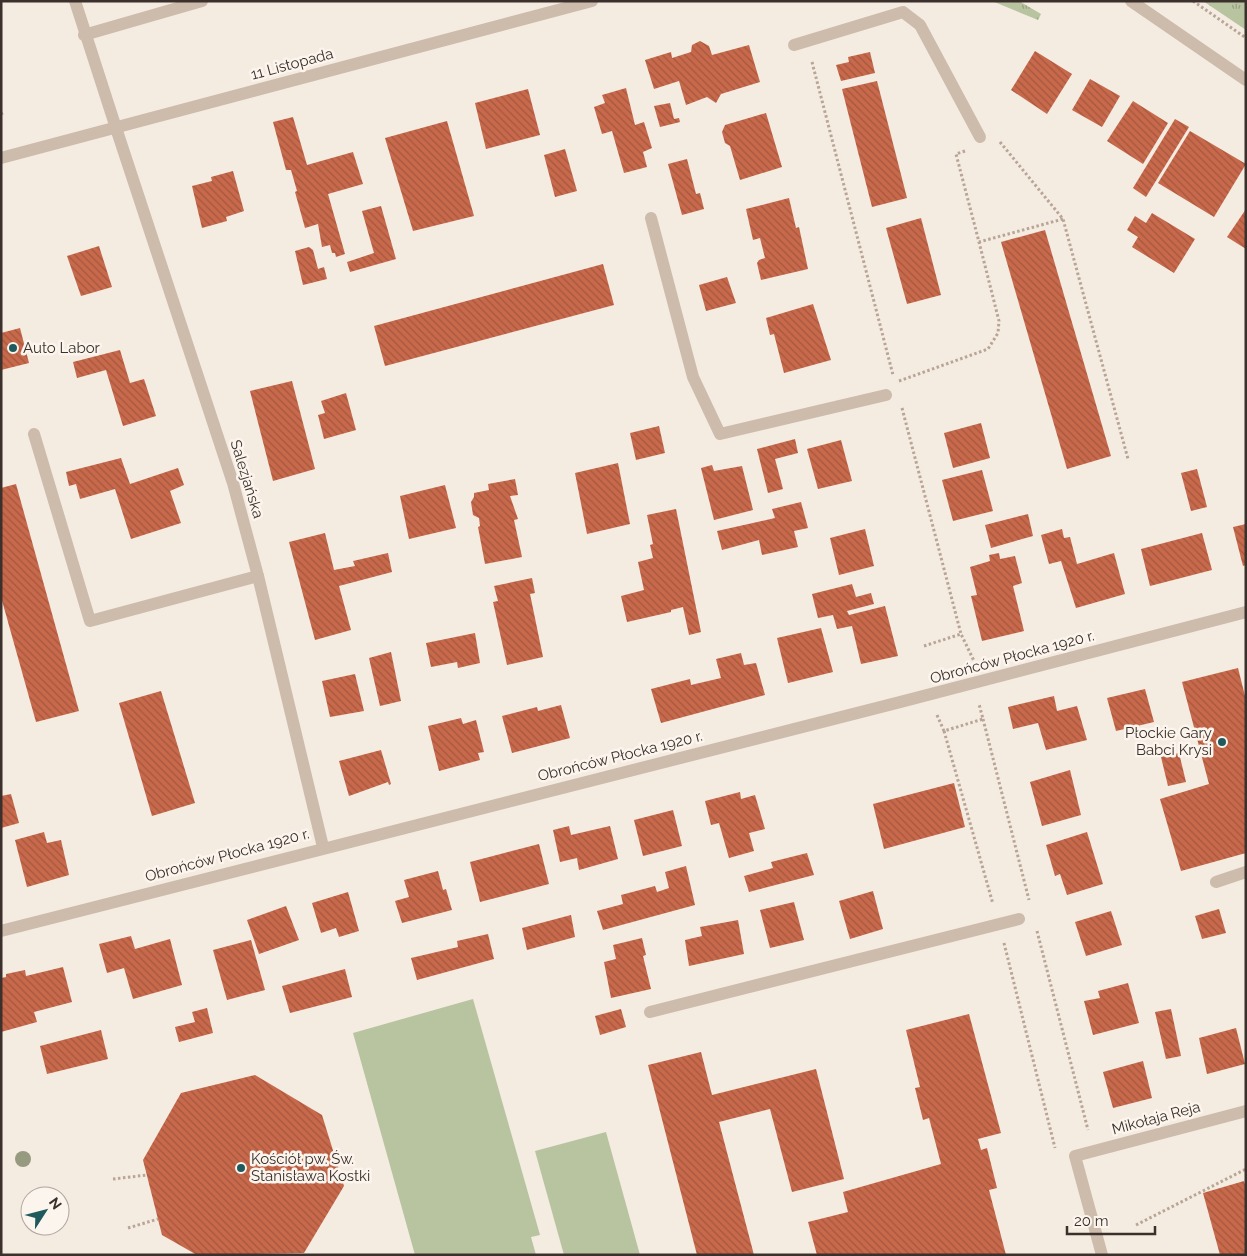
<svg xmlns="http://www.w3.org/2000/svg" width="1247" height="1256" font-family="Raleway,sans-serif">
<style>
.grass{fill:url(#grass-tufts)}
.pitch{fill:#b8c4a0}
.building{fill:url(#building-back-hatch)}
.lines{fill:none;stroke-linecap:round;stroke-linejoin:round}
.path{stroke:#b9a596;stroke-width:3;stroke-dasharray:2.5 2.5;stroke-linecap:butt}
.service{stroke:#cdbbac;stroke-width:12}
.minor{stroke:#cdbbac;stroke-width:12}
.tertiary{stroke:#cdbbac;stroke-width:12}
.tree{fill:#969b7f}
.poi-dot{fill:#1f5a5e;stroke:#fbf5ee;stroke-width:2}
.labels{text-anchor:middle;stroke-width:5;stroke-linejoin:round;paint-order:stroke}
.street-label{font-size:15px;fill:#3b302b;stroke:#fbf5ee}
.poi-label{font-size:15px;fill:#3b302b;stroke:#fbf5ee;text-anchor:start}
</style>
<defs>
<pattern id="grass-tufts" width="24" height="20" patternUnits="userSpaceOnUse" patternTransform="scale(1.25)"><rect width="24" height="20" fill="#b8c4a0"/><path d="M3 7l-1-3M5 7V3M7 7l1-3M15 17l-1-3M17 17v-4M19 17l1-3" fill="none" stroke="#97a083"/></pattern>
<pattern id="building-back-hatch" width="6" height="6" patternUnits="userSpaceOnUse" patternTransform="scale(1.25)"><rect width="6" height="6" fill="#c8694b"/><path d="M-1 5l2 2M0 0l6 6M5-1l2 2" fill="none" stroke="#a4573f"/></pattern>
</defs>
<rect width="100%" height="100%" fill="#f4ebe1"/>
<g class="grass">
<path d="M 992,1 L 1019,1 L 1041,14 L 1038,20 Z"/>
<path d="M 1203,1 L 1243,1 L 1246,3 L 1246,30 Z"/>
</g>
<g class="pitch">
<path d="M 473,999 L 540,1235 L 531,1237 L 536,1255 L 415,1255 L 353,1033 Z"/>
<path d="M 606,1132 L 640,1255 L 564,1255 L 535,1151 Z"/>
</g>
<g class="building">
<path d="M 700,41 L 709,46 L 712,55 L 749,45 L 760,82 L 721,94 L 716,103 L 707,97 L 686,105 L 679,81 L 654,89 L 645,60 L 671,52 L 672,58 L 691,52 L 692,45 Z"/>
<path d="M 1035,51 L 1072,74 L 1047,114 L 1011,90 Z"/>
<path d="M 870,52 L 875,73 L 841,81 L 836,65 L 849,62 L 848,57 Z"/>
<path d="M 1090,79 L 1120,96 L 1102,127 L 1072,110 Z"/>
<path d="M 877,81 L 907,198 L 872,207 L 842,89 Z"/>
<path d="M 626,88 L 635,125 L 644,122 L 652,148 L 643,152 L 647,167 L 624,173 L 612,131 L 602,134 L 594,107 L 605,103 L 602,95 Z"/>
<path d="M 528,89 L 540,135 L 486,149 L 475,103 Z"/>
<path d="M 1133,101 L 1168,123 L 1143,164 L 1107,141 Z"/>
<path d="M 670,103 L 674,119 L 679,118 L 680,122 L 660,127 L 654,106 Z"/>
<path d="M 766,113 L 782,167 L 740,180 L 730,146 L 725,143 L 722,132 L 725,125 Z"/>
<path d="M 293,117 L 307,165 L 353,152 L 363,184 L 328,194 L 345,254 L 336,257 L 335,253 L 332,253 L 330,245 L 322,247 L 318,224 L 305,228 L 295,192 L 297,191 L 291,170 L 286,170 L 273,122 Z"/>
<path d="M 1175,119 L 1189,127 L 1146,197 L 1133,188 Z"/>
<path d="M 447,121 L 474,216 L 413,231 L 385,138 Z"/>
<path d="M 1190,131 L 1246,164 L 1214,217 L 1158,183 Z"/>
<path d="M 565,149 L 577,191 L 555,197 L 544,155 Z"/>
<path d="M 687,159 L 696,194 L 700,193 L 704,209 L 682,215 L 668,164 Z"/>
<path d="M 233,171 L 244,211 L 226,217 L 227,221 L 202,228 L 192,186 L 212,181 L 211,177 Z"/>
<path d="M 789,198 L 796,228 L 799,227 L 808,269 L 761,280 L 757,263 L 759,260 L 765,258 L 760,238 L 753,240 L 746,209 Z"/>
<path d="M 381,206 L 396,259 L 350,272 L 347,262 L 374,253 L 362,211 Z"/>
<path d="M 1246,209 L 1246,249 L 1227,237 Z"/>
<path d="M 1152,213 L 1195,239 L 1174,273 L 1132,247 L 1138,237 L 1127,230 L 1135,216 L 1146,223 Z"/>
<path d="M 921,218 L 941,295 L 907,304 L 886,228 Z"/>
<path d="M 1045,230 L 1111,456 L 1067,469 L 1001,242 Z"/>
<path d="M 99,246 L 112,287 L 81,296 L 67,256 Z"/>
<path d="M 309,247 L 313,250 L 318,269 L 324,267 L 327,279 L 303,285 L 295,251 Z"/>
<path d="M 603,264 L 614,305 L 385,366 L 374,326 Z"/>
<path d="M 727,277 L 736,303 L 706,311 L 699,285 Z"/>
<path d="M 813,304 L 831,360 L 784,373 L 774,334 L 770,335 L 766,318 Z"/>
<path d="M 20,328 L 29,363 L 1,370 L 1,333 Z"/>
<path d="M 120,350 L 130,383 L 144,379 L 156,416 L 123,426 L 106,370 L 77,378 L 73,362 Z"/>
<path d="M 292,381 L 315,469 L 273,481 L 250,391 Z"/>
<path d="M 346,393 L 356,430 L 324,439 L 318,415 L 325,413 L 321,401 Z"/>
<path d="M 981,423 L 990,458 L 953,468 L 944,433 Z"/>
<path d="M 659,426 L 665,453 L 636,460 L 630,433 Z"/>
<path d="M 795,439 L 798,453 L 775,459 L 783,489 L 768,493 L 757,449 Z"/>
<path d="M 841,440 L 852,481 L 818,489 L 807,449 Z"/>
<path d="M 121,458 L 130,484 L 178,468 L 184,485 L 170,491 L 181,523 L 131,539 L 115,489 L 80,499 L 76,484 L 69,486 L 66,472 Z"/>
<path d="M 618,463 L 630,524 L 587,534 L 575,473 Z"/>
<path d="M 712,465 L 714,471 L 742,466 L 753,510 L 714,520 L 701,468 Z"/>
<path d="M 1197,469 L 1207,507 L 1191,511 L 1181,473 Z"/>
<path d="M 982,470 L 993,511 L 953,521 L 942,480 Z"/>
<path d="M 515,479 L 518,495 L 510,496 L 518,519 L 514,520 L 522,557 L 485,564 L 478,527 L 480,526 L 479,518 L 473,515 L 471,502 L 474,497 L 474,493 L 489,490 L 488,484 Z"/>
<path d="M 16,484 L 79,711 L 36,722 L 1,597 L 1,488 Z"/>
<path d="M 445,485 L 456,528 L 409,539 L 400,496 Z"/>
<path d="M 801,502 L 808,528 L 794,531 L 798,547 L 762,555 L 759,540 L 722,550 L 717,531 L 775,518 L 772,509 Z"/>
<path d="M 676,509 L 701,632 L 689,635 L 683,607 L 671,610 L 671,612 L 627,622 L 621,596 L 644,590 L 638,562 L 653,558 L 650,545 L 653,544 L 647,515 Z"/>
<path d="M 1028,514 L 1033,536 L 991,548 L 985,525 Z"/>
<path d="M 1246,524 L 1246,565 L 1243,566 L 1233,527 Z"/>
<path d="M 865,529 L 874,566 L 839,575 L 830,538 Z"/>
<path d="M 1062,529 L 1064,538 L 1070,537 L 1077,564 L 1114,553 L 1125,594 L 1076,608 L 1061,561 L 1049,564 L 1041,535 Z"/>
<path d="M 325,533 L 334,570 L 355,566 L 353,561 L 388,553 L 392,572 L 339,586 L 351,630 L 315,640 L 289,542 Z"/>
<path d="M 1202,533 L 1212,570 L 1150,586 L 1141,549 Z"/>
<path d="M 999,553 L 1000,559 L 1015,556 L 1022,583 L 1013,586 L 1024,631 L 982,641 L 971,596 L 977,595 L 970,567 L 990,561 L 989,555 Z"/>
<path d="M 532,578 L 535,593 L 530,594 L 543,657 L 507,665 L 493,602 L 498,601 L 494,586 Z"/>
<path d="M 852,584 L 856,597 L 871,593 L 874,604 L 847,611 L 849,615 L 885,606 L 898,656 L 861,664 L 852,626 L 837,629 L 833,615 L 818,618 L 812,594 Z"/>
<path d="M 821,628 L 833,672 L 788,683 L 777,638 Z"/>
<path d="M 475,633 L 480,663 L 458,668 L 457,662 L 431,667 L 426,643 Z"/>
<path d="M 391,652 L 401,701 L 380,706 L 369,658 Z"/>
<path d="M 741,653 L 744,665 L 756,663 L 765,695 L 661,723 L 651,689 L 690,679 L 691,685 L 721,678 L 716,659 Z"/>
<path d="M 1238,668 L 1246,700 L 1246,853 L 1181,871 L 1160,799 L 1209,784 L 1182,682 Z"/>
<path d="M 355,674 L 364,711 L 330,717 L 322,681 Z"/>
<path d="M 1145,689 L 1154,722 L 1116,731 L 1107,698 Z"/>
<path d="M 161,691 L 195,803 L 152,816 L 119,703 Z"/>
<path d="M 1054,696 L 1057,711 L 1077,706 L 1087,740 L 1046,750 L 1038,723 L 1013,729 L 1008,707 Z"/>
<path d="M 561,705 L 570,738 L 512,753 L 502,716 L 537,707 L 538,711 Z"/>
<path d="M 461,718 L 463,724 L 476,720 L 484,752 L 478,753 L 480,760 L 439,771 L 428,726 Z"/>
<path d="M 381,750 L 391,784 L 389,785 L 388,782 L 349,796 L 339,761 Z"/>
<path d="M 1179,753 L 1186,782 L 1168,786 L 1161,757 Z"/>
<path d="M 1070,770 L 1081,815 L 1042,826 L 1030,782 Z"/>
<path d="M 954,783 L 965,827 L 884,849 L 873,804 Z"/>
<path d="M 740,792 L 741,799 L 755,795 L 765,829 L 749,833 L 754,851 L 729,858 L 719,823 L 711,825 L 705,801 Z"/>
<path d="M 11,794 L 19,823 L 1,828 L 1,796 Z"/>
<path d="M 673,810 L 682,846 L 643,856 L 634,820 Z"/>
<path d="M 569,826 L 571,835 L 610,826 L 618,859 L 579,870 L 577,858 L 560,862 L 553,830 Z"/>
<path d="M 44,832 L 47,843 L 61,840 L 69,875 L 27,887 L 15,840 Z"/>
<path d="M 1087,832 L 1103,884 L 1067,895 L 1060,874 L 1055,876 L 1046,845 Z"/>
<path d="M 539,844 L 549,884 L 480,902 L 470,862 Z"/>
<path d="M 807,853 L 814,875 L 749,892 L 744,876 L 773,868 L 771,862 Z"/>
<path d="M 686,866 L 695,905 L 603,930 L 597,911 L 623,904 L 621,895 L 655,886 L 657,892 L 669,888 L 665,872 Z"/>
<path d="M 438,871 L 443,890 L 446,889 L 452,910 L 402,923 L 395,901 L 409,897 L 404,880 Z"/>
<path d="M 873,891 L 883,929 L 850,939 L 839,901 Z"/>
<path d="M 348,892 L 359,931 L 339,937 L 336,928 L 321,933 L 312,903 Z"/>
<path d="M 794,902 L 804,940 L 770,948 L 760,910 Z"/>
<path d="M 286,906 L 299,940 L 259,954 L 247,920 Z"/>
<path d="M 1219,909 L 1226,933 L 1202,939 L 1195,916 Z"/>
<path d="M 1111,911 L 1122,945 L 1086,956 L 1075,922 Z"/>
<path d="M 571,915 L 575,937 L 527,950 L 522,928 Z"/>
<path d="M 738,920 L 744,954 L 689,966 L 685,940 L 702,936 L 700,927 Z"/>
<path d="M 488,934 L 494,959 L 417,980 L 411,958 L 458,947 L 457,941 Z"/>
<path d="M 131,936 L 135,949 L 170,939 L 182,985 L 133,999 L 124,968 L 107,973 L 99,944 Z"/>
<path d="M 642,938 L 646,955 L 643,956 L 651,989 L 611,998 L 604,962 L 616,959 L 613,945 Z"/>
<path d="M 251,940 L 265,990 L 227,1000 L 213,950 Z"/>
<path d="M 63,967 L 72,1002 L 34,1012 L 37,1022 L 1,1032 L 1,978 L 6,977 L 6,974 L 25,970 L 26,976 Z"/>
<path d="M 345,969 L 352,997 L 290,1013 L 282,986 Z"/>
<path d="M 1128,983 L 1139,1023 L 1093,1035 L 1084,1001 L 1100,998 L 1098,991 Z"/>
<path d="M 207,1008 L 213,1033 L 179,1042 L 175,1027 L 195,1022 L 192,1012 Z"/>
<path d="M 621,1009 L 626,1027 L 600,1035 L 595,1016 Z"/>
<path d="M 1171,1009 L 1181,1056 L 1166,1059 L 1155,1012 Z"/>
<path d="M 969,1014 L 1001,1133 L 978,1139 L 981,1150 L 987,1148 L 997,1188 L 989,1190 L 1006,1255 L 817,1255 L 808,1222 L 848,1212 L 843,1192 L 941,1164 L 929,1118 L 923,1120 L 915,1088 L 920,1087 L 906,1030 Z"/>
<path d="M 1236,1028 L 1245,1064 L 1207,1074 L 1199,1038 Z"/>
<path d="M 101,1030 L 108,1059 L 47,1074 L 40,1046 Z"/>
<path d="M 701,1052 L 712,1095 L 816,1069 L 844,1179 L 792,1192 L 770,1109 L 719,1122 L 754,1255 L 697,1255 L 648,1065 Z"/>
<path d="M 1143,1061 L 1152,1098 L 1113,1108 L 1103,1072 Z"/>
<path d="M 255,1075 L 322,1115 L 344,1186 L 304,1253 L 197,1255 L 162,1235 L 143,1160 L 181,1093 Z"/>
<path d="M 1244,1181 L 1246,1189 L 1246,1255 L 1220,1255 L 1203,1193 Z"/>
</g>
<g class="lines">
<g class="path">
<path d="M 1193,1 L 1246,38"/>
<path d="M 812,62 L 893,375"/>
<path d="M 1,114 L 3,113"/>
<path d="M 1000,142 L 1063,219 L 1128,459"/>
<path d="M 965,151 L 956,154 L 979,242 L 1063,219"/>
<path d="M 899,381 L 988,349 L 998,333 L 999,321 L 979,242"/>
<path d="M 902,408 L 961,634"/>
<path d="M 924,646 L 961,634 L 974,661"/>
<path d="M 937,715 L 944,731 L 983,719 L 979,704"/>
<path d="M 983,719 L 1029,900"/>
<path d="M 944,731 L 993,904"/>
<path d="M 1037,931 L 1088,1130"/>
<path d="M 1004,943 L 1055,1148"/>
<path d="M 113,1179 L 147,1175"/>
<path d="M 1136,1225 L 1246,1169"/>
<path d="M 128,1228 L 158,1219"/>
</g>
<g class="service">
<path d="M 75,1 L 116,128"/>
<path d="M 84,35 L 202,1"/>
<path d="M 794,45 L 903,12 L 920,25 L 980,137"/>
<path d="M 651,218 L 693,377 L 720,434 L 886,395"/>
<path d="M 34,434 L 90,621 L 258,576"/>
<path d="M 1216,882 L 1246,872"/>
</g>
<g class="minor">
<path d="M 116,128 L 233,483 L 258,576 L 323,847"/>
<path d="M 1,158 L 592,1"/>
<path d="M 1,931 C 416,823 832,722 1246,612"/>
<path d="M 650,1012 L 1019,919"/>
<path d="M 1102,1255 L 1075,1156 L 1246,1111"/>
</g>
<path class="tertiary" d="M 1131,1 L 1246,80"/>
</g>
<circle class="tree" cx="23" cy="1159" r="8"/>
<g class="poi-dot">
<circle cx="13" cy="348" r="5"/>
<circle cx="1222" cy="742" r="5"/>
<circle cx="241" cy="1168" r="5"/>
</g>
<g class="labels">
<g class="street-label">
<text transform="translate(292 64) rotate(-15)" y="5">11 Listopada</text>
<text transform="translate(247 479) rotate(73)" y="5">Salezjańska</text>
<text transform="translate(1012 657) rotate(-15)" y="5">Obrońców Płocka 1920 r.</text>
<text transform="translate(620 756) rotate(-14)" y="5">Obrońców Płocka 1920 r.</text>
<text transform="translate(227 855) rotate(-15)" y="5">Obrońców Płocka 1920 r.</text>
<text transform="translate(1156 1118) rotate(-15)" y="5">Mikołaja Reja</text>
</g>
<g class="poi-label">
<text x="23" y="353">Auto Labor</text>
<text x="1212" y="738" text-anchor="end">Płockie Gary<tspan x="1212" dy="17">Babci Krysi</tspan></text>
<text x="251" y="1164">Kościół pw. Św.<tspan x="251" dy="17">Stanisława Kostki</tspan></text>
</g>
</g>
<rect width="1247" height="1256" fill="none" stroke="#3b302b" stroke-width="5"/>
<g transform="translate(45 1211) rotate(54)"><circle r="24" fill="#fbf5ee" stroke="#aea6a0"/>
<path d="M0-4L9 19L0 12L-9 19Z" fill="#1f5a5e"/>
<text y="-8" font-size="14" font-weight="bold" text-anchor="middle" fill="#3b302b">N</text>
</g>
<path d="M1067 1226v8h88v-8" fill="none" stroke="#3b302b" stroke-width="2.5"/>
<text x="1074" y="1226" font-size="15" fill="#3b302b" stroke="#fbf5ee" stroke-width="4" paint-order="stroke">20 m</text>
</svg>
